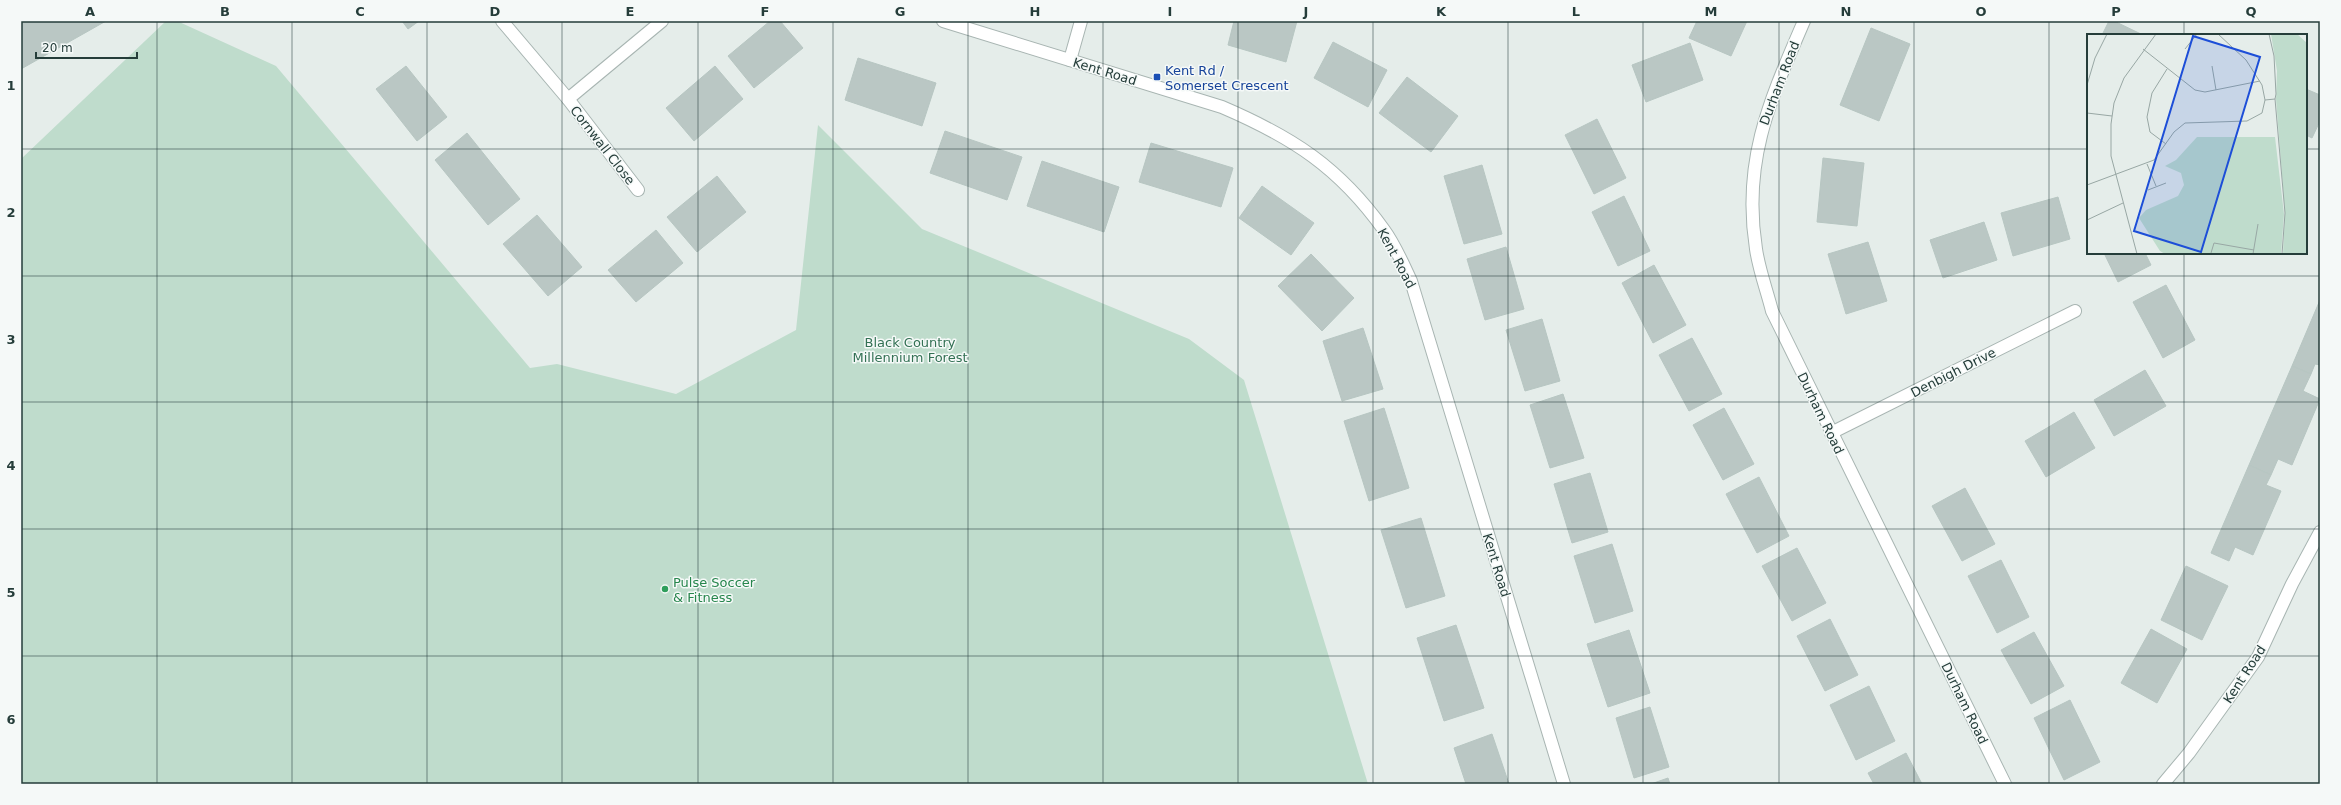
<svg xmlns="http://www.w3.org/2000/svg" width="2341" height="805" font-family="'DejaVu Sans',sans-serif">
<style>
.green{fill:#bfdccc}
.building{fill:#bac7c4;stroke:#b7c6c2}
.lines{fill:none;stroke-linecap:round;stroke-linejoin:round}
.street-casing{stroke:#a8b5b2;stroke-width:14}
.street{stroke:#fff;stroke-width:12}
.grid{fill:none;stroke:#253d3a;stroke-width:1;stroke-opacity:0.55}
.transit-dot{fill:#1a4fb4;stroke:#f5f9f8;stroke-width:1.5}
.leisure-dot{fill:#2e9e5b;stroke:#f5f9f8;stroke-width:1.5}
.labels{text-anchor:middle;stroke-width:3;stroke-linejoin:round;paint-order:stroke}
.transit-label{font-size:13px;fill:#164399;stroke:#f5f9f8;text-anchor:start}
.street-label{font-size:13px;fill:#253d3a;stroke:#f5f9f8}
.park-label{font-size:13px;fill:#337154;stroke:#f5f9f8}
.leisure-label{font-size:13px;fill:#27864d;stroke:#f5f9f8;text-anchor:start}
.inset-road{fill:none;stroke:#98a7a4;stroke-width:1}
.view{fill:#1d4ed8;fill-opacity:0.15;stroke:#1d4ed8;stroke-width:2}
.inset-edge{fill:none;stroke:#253d3a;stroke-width:2}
.neatline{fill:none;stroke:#253d3a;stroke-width:1.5}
.grid-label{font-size:13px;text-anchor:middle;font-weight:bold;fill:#253d3a}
</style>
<rect width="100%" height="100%" fill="#e5edea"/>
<path class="green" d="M 166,21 L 177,21 L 276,66 L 530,368 L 557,364 L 676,394 L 796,330 L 818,125 L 922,229 L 1189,339 L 1244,380 L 1368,784 L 21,784 L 21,159 Z"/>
<g class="building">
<path d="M 21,21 L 106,21 L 21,69 Z"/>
<path d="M 402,21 L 419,21 L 408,29 Z"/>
<path d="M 770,21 L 780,21 L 803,48 L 754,88 L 728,56 Z"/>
<path d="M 1234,21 L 1297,21 L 1286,62 L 1228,45 Z"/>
<path d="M 1697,21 L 1747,21 L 1731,56 L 1689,38 Z"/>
<path d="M 2109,21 L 2114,21 L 2143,35 L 2102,35 Z"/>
<path d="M 1871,28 L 1910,44 L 1879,121 L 1840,105 Z"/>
<path d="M 1333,42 L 1387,70 L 1368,107 L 1314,78 Z"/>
<path d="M 1690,43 L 1703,80 L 1646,102 L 1632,65 Z"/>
<path d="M 858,58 L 936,83 L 922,126 L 845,100 Z"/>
<path d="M 406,66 L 447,117 L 417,141 L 376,89 Z"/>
<path d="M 715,66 L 743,99 L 694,141 L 666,108 Z"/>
<path d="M 1407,77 L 1458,116 L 1431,152 L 1379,113 Z"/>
<path d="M 2306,89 L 2320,95 L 2320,121 L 2312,138 L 2306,135 Z"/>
<path d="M 1597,119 L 1626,178 L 1594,194 L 1565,135 Z"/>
<path d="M 945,131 L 1022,157 L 1007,200 L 930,173 Z"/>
<path d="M 467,133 L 520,199 L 488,225 L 435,160 Z"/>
<path d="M 1151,143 L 1233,168 L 1221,207 L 1139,182 Z"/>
<path d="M 1823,158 L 1864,163 L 1857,226 L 1817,222 Z"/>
<path d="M 1042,161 L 1119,187 L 1104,232 L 1027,206 Z"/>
<path d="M 1482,165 L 1502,234 L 1464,244 L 1444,176 Z"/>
<path d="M 717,176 L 746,212 L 697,252 L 667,217 Z"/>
<path d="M 1262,186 L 1314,223 L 1291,255 L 1239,218 Z"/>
<path d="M 1624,196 L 1650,251 L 1618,266 L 1592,212 Z"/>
<path d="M 2058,197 L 2070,239 L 2013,256 L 2001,213 Z"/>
<path d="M 537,215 L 582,267 L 548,296 L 503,244 Z"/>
<path d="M 1984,222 L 1997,260 L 1943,278 L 1930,240 Z"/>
<path d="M 656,230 L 683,263 L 636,302 L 608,270 Z"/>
<path d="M 1868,242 L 1887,301 L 1846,314 L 1828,254 Z"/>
<path d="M 1506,247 L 1524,309 L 1485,320 L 1467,259 Z"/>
<path d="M 2104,253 L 2145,253 L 2151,265 L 2118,282 Z"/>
<path d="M 1311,254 L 1354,298 L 1322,331 L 1278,286 Z"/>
<path d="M 1654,265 L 1686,325 L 1653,343 L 1622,283 Z"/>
<path d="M 2166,285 L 2195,340 L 2163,358 L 2133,302 Z"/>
<path d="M 2320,300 L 2320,365 L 2315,364 L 2311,374 L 2292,366 Z"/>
<path d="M 1542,319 L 1560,381 L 1525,391 L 1506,330 Z"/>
<path d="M 1363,328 L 1383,389 L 1342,401 L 1323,341 Z"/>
<path d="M 1692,338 L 1722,394 L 1689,411 L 1659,355 Z"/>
<path d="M 2292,366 L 2311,374 L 2303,391 L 2320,399 L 2292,465 L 2278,459 L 2271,475 L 2249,465 Z"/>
<path d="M 2145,370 L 2166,406 L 2114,436 L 2094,400 Z"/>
<path d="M 1563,394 L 1584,458 L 1550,468 L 1530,405 Z"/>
<path d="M 1384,408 L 1409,488 L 1369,501 L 1344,421 Z"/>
<path d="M 1724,408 L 1754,464 L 1723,480 L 1693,425 Z"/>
<path d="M 2074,412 L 2095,448 L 2046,477 L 2025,441 Z"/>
<path d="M 2249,465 L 2271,475 L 2266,485 L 2281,491 L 2253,555 L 2235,547 L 2229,561 L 2211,553 Z"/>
<path d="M 1590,473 L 1608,532 L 1572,543 L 1554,484 Z"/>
<path d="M 1759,477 L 1789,536 L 1757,553 L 1726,494 Z"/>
<path d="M 1965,488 L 1995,544 L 1962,561 L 1932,506 Z"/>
<path d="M 1421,518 L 1445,596 L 1406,608 L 1381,530 Z"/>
<path d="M 1612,544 L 1633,611 L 1595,623 L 1574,556 Z"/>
<path d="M 1797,548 L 1826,603 L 1792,621 L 1762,566 Z"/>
<path d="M 2001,560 L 2029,617 L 1997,633 L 1968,576 Z"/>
<path d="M 2186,566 L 2228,586 L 2202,640 L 2161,620 Z"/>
<path d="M 1830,619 L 1858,675 L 1825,691 L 1797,636 Z"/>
<path d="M 1456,625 L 1484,708 L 1444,721 L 1417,638 Z"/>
<path d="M 2151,629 L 2187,649 L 2157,703 L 2121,683 Z"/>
<path d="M 1629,630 L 1650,693 L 1608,707 L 1587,644 Z"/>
<path d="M 2034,632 L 2064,686 L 2031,704 L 2001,650 Z"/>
<path d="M 1869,686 L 1895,741 L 1856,760 L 1830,705 Z"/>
<path d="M 2070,700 L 2100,762 L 2064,780 L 2034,718 Z"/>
<path d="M 1650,707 L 1669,767 L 1634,778 L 1616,718 Z"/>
<path d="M 1492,734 L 1509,784 L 1466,784 L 1454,748 Z"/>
<path d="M 1906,753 L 1922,784 L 1874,784 L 1868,773 Z"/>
<path d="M 1668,778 L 1670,784 L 1651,784 Z"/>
</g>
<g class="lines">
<g class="street-casing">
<g id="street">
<path d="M 502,21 L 568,99 L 638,190"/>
<path d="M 943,21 L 1222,107 C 1292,137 1339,167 1384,230 C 1395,245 1403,264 1411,281 L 1564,784"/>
<path d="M 1804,21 C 1770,100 1742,161 1756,249 C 1759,270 1767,291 1772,311 L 2005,784"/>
<path d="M 1070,60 L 1081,21"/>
<path d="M 568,99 L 662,21"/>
<path d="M 1831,433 L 2075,311"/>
<path d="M 2163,784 L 2189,753 L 2258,657 L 2292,584 L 2320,532"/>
</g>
</g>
<use href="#street" class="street"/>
</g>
<path class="grid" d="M 157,21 L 157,784M 292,21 L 292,784M 427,21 L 427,784M 562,21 L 562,784M 698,21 L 698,784M 833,21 L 833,784M 968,21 L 968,784M 1103,21 L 1103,784M 1238,21 L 1238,784M 1373,21 L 1373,784M 1508,21 L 1508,784M 1643,21 L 1643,784M 1779,21 L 1779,784M 1914,21 L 1914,784M 2049,21 L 2049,784M 2184,21 L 2184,35M 21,149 L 2088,149M 2306,149 L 2320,149M 2184,253 L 2184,784M 21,276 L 2320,276M 21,402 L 2320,402M 21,529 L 2320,529M 21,656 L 2320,656"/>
<rect class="transit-dot" x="1153" y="73" width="8" height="8" rx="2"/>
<circle class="leisure-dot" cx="665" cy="589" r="4"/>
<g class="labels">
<g class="transit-label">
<text x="1165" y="75">Kent Rd /<tspan x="1165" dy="15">Somerset Crescent</tspan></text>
</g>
<g class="street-label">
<text transform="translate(1105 71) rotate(17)" y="5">Kent Road</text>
<text transform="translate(1779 83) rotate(-69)" y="5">Durham Road</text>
<text transform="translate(603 145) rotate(52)" y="5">Cornwall Close</text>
<text transform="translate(1397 258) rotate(62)" y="5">Kent Road</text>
<text transform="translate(1953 372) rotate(-27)" y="5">Denbigh Drive</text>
<text transform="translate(1821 413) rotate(64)" y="5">Durham Road</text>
<text transform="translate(1497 565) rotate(73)" y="5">Kent Road</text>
<text transform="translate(2244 674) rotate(-57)" y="5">Kent Road</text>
<text transform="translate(1965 703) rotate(64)" y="5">Durham Road</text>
</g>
<g class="park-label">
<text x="910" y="347">Black Country<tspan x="910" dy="15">Millennium Forest</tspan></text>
</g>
<g class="leisure-label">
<text x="673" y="587">Pulse Soccer<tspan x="673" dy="15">&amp; Fitness</tspan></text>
</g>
</g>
<g transform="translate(2087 34)">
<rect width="220" height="220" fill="#e5edea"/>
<path d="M 184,0 L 210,0 L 220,9 L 220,220 L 196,220 L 198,179 L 189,65 L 190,37 ZM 110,103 L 188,103 L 197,180 L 194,220 L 78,220 L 73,217 L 52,184 L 59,176 L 91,162 L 97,151 L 94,139 L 78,132 L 89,126 Z" fill="#bfdccc"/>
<path class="inset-road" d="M 56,15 L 108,56 L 118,58 L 173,47M 98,15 L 110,0M 125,32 L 129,56M 0,51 L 8,24 L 20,0M 188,65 L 198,179 L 195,220M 178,66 L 188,65 L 189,60 L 187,22 L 182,0M 0,79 L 25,82M 79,110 L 63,98 L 60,83 L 65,59 L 80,35M 60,130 L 69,152M 0,151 L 67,126 L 87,98 L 98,89 L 160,87 L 175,79 L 178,66 L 175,51 L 159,26 L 131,0M 61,156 L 79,149M 0,186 L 36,169M 124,219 L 127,209 L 167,216M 50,220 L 24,122 L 24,90 L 27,69 L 37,44 L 69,0M 166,220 L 171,190"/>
<path class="view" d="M 106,2 L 173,23 L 114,218 L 47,197 Z"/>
<rect width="220" height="220" class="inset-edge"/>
</g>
<rect width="2341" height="805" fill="none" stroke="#f5f9f8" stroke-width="44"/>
<path d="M36 52v6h101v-6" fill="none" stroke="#253d3a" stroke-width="2"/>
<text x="42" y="52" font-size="12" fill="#253d3a" stroke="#f5f9f8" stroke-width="3" paint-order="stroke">20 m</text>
<rect x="22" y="22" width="2297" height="761" class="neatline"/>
<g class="grid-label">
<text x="90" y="16">A</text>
<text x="225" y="16">B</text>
<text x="360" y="16">C</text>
<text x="495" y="16">D</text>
<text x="630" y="16">E</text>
<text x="765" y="16">F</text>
<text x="900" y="16">G</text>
<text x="1035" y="16">H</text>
<text x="1170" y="16">I</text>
<text x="1306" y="16">J</text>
<text x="1441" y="16">K</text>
<text x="1576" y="16">L</text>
<text x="1711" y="16">M</text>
<text x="1846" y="16">N</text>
<text x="1981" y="16">O</text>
<text x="2116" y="16">P</text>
<text x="2251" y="16">Q</text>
<text x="11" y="90">1</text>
<text x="11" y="217">2</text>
<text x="11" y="344">3</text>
<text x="11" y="470">4</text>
<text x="11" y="597">5</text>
<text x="11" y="724">6</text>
</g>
</svg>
